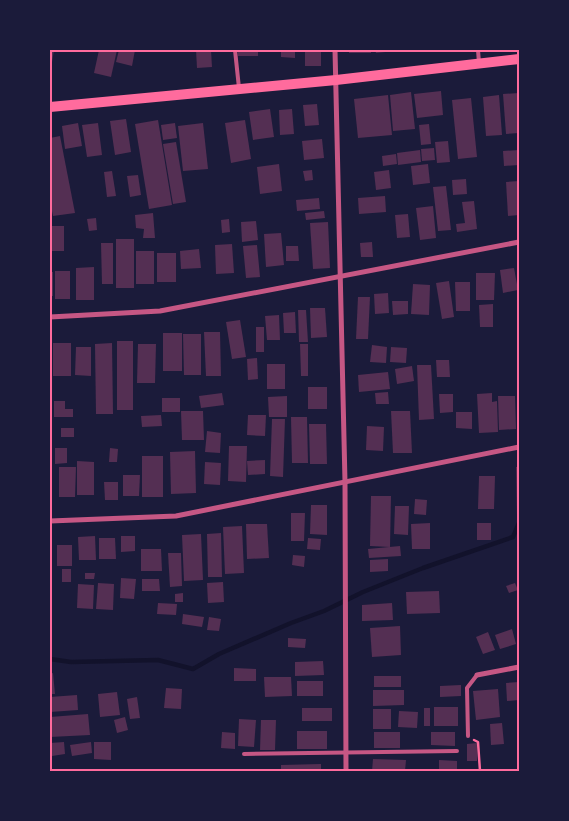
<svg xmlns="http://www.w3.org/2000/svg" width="569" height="821" font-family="'Open Sans',sans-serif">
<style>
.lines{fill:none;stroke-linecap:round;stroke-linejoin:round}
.stream{stroke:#12122b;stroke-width:4.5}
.building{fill:#542f53}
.path{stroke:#ff6b9d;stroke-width:2.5}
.service{stroke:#c65784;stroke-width:4}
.minor{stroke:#c65784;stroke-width:5}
.secondary{stroke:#ff6b9d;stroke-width:10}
.neatline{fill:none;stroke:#ff6b9d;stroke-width:2}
</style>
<rect width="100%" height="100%" fill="#1b1b3a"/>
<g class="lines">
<path class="stream" d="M 50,659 L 71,662 L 158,660 L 193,669 L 219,654 L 291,623 L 324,611 L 363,592 L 423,568 L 513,537 L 519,523"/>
</g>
<g class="building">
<path d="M 50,50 L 54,50 L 51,68 L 50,68 Z"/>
<path d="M 99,50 L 117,50 L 111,77 L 94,73 Z"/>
<path d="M 119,50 L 135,50 L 132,66 L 116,62 Z"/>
<path d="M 196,50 L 211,50 L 212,67 L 197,68 Z"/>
<rect x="238" y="50" width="20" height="6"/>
<path d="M 281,50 L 295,50 L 295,58 L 281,57 Z"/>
<rect x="305" y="50" width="16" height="16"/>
<rect x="349" y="50" width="22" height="3"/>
<path d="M 375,50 L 395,50 L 395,51 L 376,53 Z"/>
<path d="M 441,91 L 443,115 L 417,118 L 414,94 Z"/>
<path d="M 411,92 L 415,129 L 393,131 L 390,95 Z"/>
<path d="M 519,93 L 519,133 L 506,134 L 503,94 Z"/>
<path d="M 388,95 L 392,135 L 358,138 L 354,99 Z"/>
<path d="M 499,95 L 502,135 L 486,136 L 483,97 Z"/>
<path d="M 471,98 L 477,157 L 458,159 L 452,100 Z"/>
<path d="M 317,104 L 319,125 L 305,126 L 303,105 Z"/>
<path d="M 270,109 L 274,137 L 253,140 L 249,112 Z"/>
<path d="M 292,109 L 294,134 L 280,135 L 279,110 Z"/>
<path d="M 126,119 L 131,152 L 115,155 L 110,121 Z"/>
<path d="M 158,120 L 172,205 L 149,209 L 135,124 Z"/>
<path d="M 245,120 L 251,159 L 231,163 L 225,123 Z"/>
<path d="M 78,123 L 82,146 L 65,149 L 62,126 Z"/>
<path d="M 98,123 L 102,155 L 87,157 L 82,125 Z"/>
<path d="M 175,123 L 177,138 L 163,140 L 161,125 Z"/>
<path d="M 203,123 L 208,169 L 183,171 L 178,126 Z"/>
<path d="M 429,124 L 431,144 L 421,145 L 419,125 Z"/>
<path d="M 60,136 L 75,213 L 53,216 L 50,201 L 50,138 Z"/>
<path d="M 322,139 L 324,158 L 304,160 L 302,141 Z"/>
<path d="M 448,141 L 450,162 L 437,163 L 435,142 Z"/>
<path d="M 176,142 L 186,202 L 173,204 L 163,144 Z"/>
<path d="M 434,148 L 435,160 L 422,161 L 421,149 Z"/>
<path d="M 420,150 L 421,162 L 398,165 L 397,153 Z"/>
<path d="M 519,150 L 519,165 L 504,166 L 503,151 Z"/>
<path d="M 396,154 L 397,164 L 383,166 L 382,156 Z"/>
<path d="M 279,164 L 282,191 L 260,194 L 257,167 Z"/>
<path d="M 428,164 L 430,183 L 413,185 L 411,166 Z"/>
<path d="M 312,170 L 313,180 L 305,181 L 303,171 Z"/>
<path d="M 389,170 L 391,188 L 376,190 L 374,172 Z"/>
<path d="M 112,171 L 116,196 L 107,197 L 104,172 Z"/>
<path d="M 138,175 L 141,195 L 130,197 L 127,176 Z"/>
<path d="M 466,179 L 467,194 L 453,195 L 452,180 Z"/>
<path d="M 519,181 L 519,215 L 508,216 L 506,182 Z"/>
<path d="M 446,186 L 451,230 L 438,231 L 433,187 Z"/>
<path d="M 385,196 L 386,212 L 359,214 L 358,198 Z"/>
<path d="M 319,198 L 320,209 L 297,211 L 296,200 Z"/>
<path d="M 474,201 L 477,229 L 457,232 L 456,224 L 465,223 L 462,202 Z"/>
<path d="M 433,206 L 436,238 L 420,240 L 416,208 Z"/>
<path d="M 324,211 L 325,218 L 306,220 L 305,213 Z"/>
<path d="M 153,213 L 155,238 L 143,238 L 144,229 L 136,228 L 135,215 Z"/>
<path d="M 408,214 L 410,237 L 397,238 L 395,215 Z"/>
<path d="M 96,218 L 97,230 L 89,231 L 87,219 Z"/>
<path d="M 229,219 L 230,232 L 222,233 L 221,220 Z"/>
<path d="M 256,221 L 258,240 L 242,242 L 241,222 Z"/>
<path d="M 328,222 L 330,268 L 313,269 L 310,223 Z"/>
<rect x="50" y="226" width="14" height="25"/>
<path d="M 281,233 L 284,265 L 266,267 L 264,234 Z"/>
<rect x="116" y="239" width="18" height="49"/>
<path d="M 372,242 L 373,257 L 361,257 L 360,243 Z"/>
<path d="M 101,243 L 113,243 L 113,284 L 102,284 Z"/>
<path d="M 232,244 L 234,273 L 216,274 L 215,245 Z"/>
<path d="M 257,245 L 260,277 L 246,278 L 243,246 Z"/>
<path d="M 286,246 L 298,246 L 299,261 L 286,261 Z"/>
<path d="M 199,249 L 201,268 L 181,269 L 180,251 Z"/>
<rect x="136" y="251" width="18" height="33"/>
<rect x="157" y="253" width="19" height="29"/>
<path d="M 94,267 L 94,300 L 76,300 L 76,268 Z"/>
<path d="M 514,268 L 518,290 L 503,293 L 500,270 Z"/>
<rect x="55" y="271" width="15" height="28"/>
<rect x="50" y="272" width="3" height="24"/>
<path d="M 476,273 L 495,273 L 494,300 L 476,300 Z"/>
<path d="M 449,281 L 454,317 L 442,319 L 436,283 Z"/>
<path d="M 455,282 L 470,282 L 470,311 L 456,311 Z"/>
<path d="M 413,284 L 430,285 L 429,315 L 411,314 Z"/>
<path d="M 388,293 L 389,313 L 375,314 L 374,294 Z"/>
<path d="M 358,297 L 370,297 L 368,339 L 356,339 Z"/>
<path d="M 392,301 L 408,301 L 408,314 L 393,315 Z"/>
<path d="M 493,304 L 493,327 L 480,327 L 479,305 Z"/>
<path d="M 310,308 L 325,308 L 327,337 L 311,338 Z"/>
<path d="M 298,310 L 306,310 L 308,342 L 299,342 Z"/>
<path d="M 295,312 L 296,333 L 284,333 L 283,313 Z"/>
<path d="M 279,315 L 280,340 L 267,340 L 265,316 Z"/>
<path d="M 240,320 L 246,357 L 232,359 L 226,322 Z"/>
<rect x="256" y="327" width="8" height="25"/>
<path d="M 204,332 L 220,332 L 221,376 L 206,376 Z"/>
<rect x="163" y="333" width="19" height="38"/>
<path d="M 183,334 L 201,334 L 201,375 L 184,375 Z"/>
<rect x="117" y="341" width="16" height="69"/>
<rect x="53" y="343" width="18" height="33"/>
<path d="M 112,343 L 113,414 L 96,414 L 95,344 Z"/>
<path d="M 138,344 L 156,344 L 155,383 L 137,383 Z"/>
<path d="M 300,344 L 308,344 L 308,376 L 301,376 Z"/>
<path d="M 372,345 L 387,347 L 386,363 L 370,362 Z"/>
<path d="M 76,347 L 91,347 L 91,376 L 75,375 Z"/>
<path d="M 391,347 L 407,348 L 406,363 L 390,362 Z"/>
<path d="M 257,358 L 258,379 L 248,380 L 247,359 Z"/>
<path d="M 436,360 L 449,360 L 450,377 L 437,377 Z"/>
<rect x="267" y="364" width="18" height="25"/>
<path d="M 417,365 L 431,365 L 434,419 L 419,420 Z"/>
<path d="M 412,366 L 414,381 L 397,384 L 395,369 Z"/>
<path d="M 388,372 L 390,389 L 359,392 L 358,375 Z"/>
<rect x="308" y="387" width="19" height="22"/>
<path d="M 388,392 L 389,404 L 376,404 L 375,393 Z"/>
<path d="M 222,393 L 224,405 L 201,408 L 199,396 Z"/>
<path d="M 492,393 L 492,402 L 497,401 L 498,432 L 479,433 L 477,394 Z"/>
<path d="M 439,394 L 453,394 L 453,412 L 440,413 Z"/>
<path d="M 287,396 L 287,417 L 269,417 L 268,397 Z"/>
<path d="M 498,396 L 515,396 L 516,429 L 499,430 Z"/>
<rect x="162" y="398" width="18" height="14"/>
<path d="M 54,401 L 65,401 L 65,409 L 73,409 L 73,417 L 54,417 Z"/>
<path d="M 181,411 L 203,411 L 204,440 L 182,440 Z"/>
<path d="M 391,411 L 410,411 L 412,453 L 393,453 Z"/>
<path d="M 456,412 L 472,412 L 472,429 L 456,428 Z"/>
<path d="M 161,415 L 162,426 L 142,427 L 141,416 Z"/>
<path d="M 248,415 L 266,415 L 265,436 L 247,435 Z"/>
<path d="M 291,417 L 307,417 L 308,463 L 292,463 Z"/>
<path d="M 272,419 L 285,419 L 283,477 L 270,476 Z"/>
<path d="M 309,424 L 326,424 L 327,464 L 310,464 Z"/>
<path d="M 367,426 L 384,427 L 383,451 L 366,450 Z"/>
<rect x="61" y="428" width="13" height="9"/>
<path d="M 207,431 L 221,433 L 220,453 L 205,452 Z"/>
<path d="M 229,446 L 247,446 L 246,482 L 228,481 Z"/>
<path d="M 55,448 L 67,448 L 67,463 L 55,464 Z"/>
<path d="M 110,448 L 118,449 L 117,462 L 109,462 Z"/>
<path d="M 195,451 L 196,493 L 171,494 L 170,452 Z"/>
<rect x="142" y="456" width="21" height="41"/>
<path d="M 265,460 L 265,474 L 248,475 L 247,461 Z"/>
<path d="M 77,461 L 94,462 L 94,495 L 77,495 Z"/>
<path d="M 205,462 L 221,463 L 220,485 L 204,484 Z"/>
<path d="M 59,467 L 76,467 L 75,497 L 59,497 Z"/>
<path d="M 516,467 L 519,467 L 519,516 L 517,516 Z"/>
<path d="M 123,475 L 140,475 L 139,496 L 123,496 Z"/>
<path d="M 479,476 L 495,476 L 494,509 L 478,509 Z"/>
<path d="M 104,482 L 118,482 L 118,500 L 105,500 Z"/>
<path d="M 371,496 L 391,496 L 390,547 L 370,546 Z"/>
<path d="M 415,499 L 427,500 L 426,515 L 414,514 Z"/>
<path d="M 311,505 L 327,505 L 327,535 L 310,534 Z"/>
<path d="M 395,506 L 409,506 L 408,535 L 394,534 Z"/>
<path d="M 291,513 L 305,513 L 304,541 L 291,541 Z"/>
<path d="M 430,523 L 430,549 L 412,549 L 411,524 Z"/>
<rect x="477" y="523" width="14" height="17"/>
<path d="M 246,524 L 267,524 L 269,558 L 247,559 Z"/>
<path d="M 242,526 L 244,573 L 225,574 L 223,527 Z"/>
<path d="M 221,533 L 222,577 L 208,577 L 207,534 Z"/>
<path d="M 201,534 L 203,580 L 184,581 L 182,535 Z"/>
<path d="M 95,536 L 96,560 L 79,560 L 78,537 Z"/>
<path d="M 121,536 L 135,536 L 135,551 L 121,552 Z"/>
<path d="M 99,538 L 115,538 L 116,559 L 99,559 Z"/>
<path d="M 308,538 L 321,539 L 320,550 L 307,549 Z"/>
<rect x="57" y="545" width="15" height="21"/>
<path d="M 400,546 L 401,556 L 369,558 L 368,549 Z"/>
<path d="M 141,549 L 161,549 L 162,571 L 141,571 Z"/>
<path d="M 168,553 L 181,553 L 182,586 L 170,587 Z"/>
<path d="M 293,555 L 305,556 L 304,567 L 292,565 Z"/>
<path d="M 388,559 L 388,571 L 370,572 L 370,560 Z"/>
<rect x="62" y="569" width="9" height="13"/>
<path d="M 85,573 L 95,573 L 94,579 L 85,579 Z"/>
<path d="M 121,578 L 136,579 L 134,599 L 120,598 Z"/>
<path d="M 142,579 L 159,579 L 160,591 L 142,591 Z"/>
<path d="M 223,582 L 224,602 L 208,603 L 207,583 Z"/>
<path d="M 98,583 L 114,584 L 113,610 L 96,609 Z"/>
<path d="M 515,583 L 518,590 L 509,593 L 506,586 Z"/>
<path d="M 78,584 L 94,585 L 93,609 L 77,608 Z"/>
<path d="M 439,591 L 440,613 L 407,614 L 406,592 Z"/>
<path d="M 183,593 L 183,602 L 175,602 L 175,594 Z"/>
<path d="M 158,603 L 177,604 L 176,615 L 157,614 Z"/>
<path d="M 392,603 L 393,620 L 362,621 L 362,605 Z"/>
<path d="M 183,614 L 204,617 L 202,627 L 182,624 Z"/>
<path d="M 209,617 L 221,619 L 219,631 L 207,630 Z"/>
<path d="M 400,626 L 401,655 L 372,657 L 370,628 Z"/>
<path d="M 512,629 L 516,644 L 500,649 L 495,635 Z"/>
<path d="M 488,632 L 495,650 L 483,654 L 476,637 Z"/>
<path d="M 288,638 L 306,639 L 305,648 L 288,647 Z"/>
<path d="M 323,661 L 324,675 L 295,676 L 295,662 Z"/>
<path d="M 234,668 L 256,669 L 256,681 L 234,681 Z"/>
<path d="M 53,673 L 55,694 L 50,694 L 50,674 Z"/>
<rect x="374" y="676" width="27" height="11"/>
<path d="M 264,677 L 291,677 L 292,696 L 265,697 Z"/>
<rect x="297" y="681" width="26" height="15"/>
<path d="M 519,682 L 519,700 L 507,701 L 506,683 Z"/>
<path d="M 461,685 L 461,696 L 440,697 L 440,686 Z"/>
<path d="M 166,688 L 182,689 L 181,709 L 164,708 Z"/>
<path d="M 498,689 L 500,717 L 476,720 L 473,691 Z"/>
<path d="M 373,690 L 404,690 L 404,705 L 373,706 Z"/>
<path d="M 117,692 L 120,715 L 100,717 L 98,694 Z"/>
<path d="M 77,695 L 78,710 L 50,712 L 50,697 Z"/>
<path d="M 137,697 L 140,718 L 130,719 L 127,699 Z"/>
<rect x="434" y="707" width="24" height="19"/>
<rect x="302" y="708" width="30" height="13"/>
<rect x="424" y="708" width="6" height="18"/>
<rect x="373" y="709" width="18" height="20"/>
<path d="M 399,711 L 418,712 L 417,728 L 398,727 Z"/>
<path d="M 88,714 L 90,735 L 50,737 L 50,717 Z"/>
<path d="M 125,717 L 128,730 L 117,733 L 114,720 Z"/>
<path d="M 239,719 L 256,720 L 254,747 L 238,746 Z"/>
<path d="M 261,720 L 276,720 L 275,750 L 260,750 Z"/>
<path d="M 502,723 L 504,744 L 491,745 L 490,724 Z"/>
<rect x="297" y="731" width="30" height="18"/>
<path d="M 222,732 L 235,733 L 235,749 L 221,748 Z"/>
<rect x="374" y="732" width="26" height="16"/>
<path d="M 431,732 L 455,732 L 455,746 L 431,745 Z"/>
<path d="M 64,742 L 65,754 L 52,756 L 50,743 Z"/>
<path d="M 91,742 L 92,753 L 72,756 L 70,745 Z"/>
<path d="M 94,742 L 111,742 L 111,760 L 94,759 Z"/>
<path d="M 477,743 L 477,761 L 467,761 L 467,744 Z"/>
<path d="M 373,759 L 406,760 L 405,771 L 372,771 Z"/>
<path d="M 439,760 L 457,761 L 457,771 L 439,771 Z"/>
<path d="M 321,764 L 321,771 L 281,771 L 281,765 Z"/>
</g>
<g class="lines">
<path class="path" d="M 474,740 L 478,742 L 480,771"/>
<g class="service">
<path d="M 235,50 L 239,88"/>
<path d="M 478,50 L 479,63"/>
<path d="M 468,736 L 467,688 L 477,675"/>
<path d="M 244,754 L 457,751"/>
</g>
<g class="minor">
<path d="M 335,50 L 345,482 L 346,771"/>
<path d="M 50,317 L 160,311 L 519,242"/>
<path d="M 50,521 L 176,516 L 519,447"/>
<path d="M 477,675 L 519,667"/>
</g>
<path class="secondary" d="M 50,107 L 336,80 L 519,59"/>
</g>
<rect width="569" height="821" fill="none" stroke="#1b1b3a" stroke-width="102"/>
<rect x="51" y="51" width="467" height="719" class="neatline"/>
</svg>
